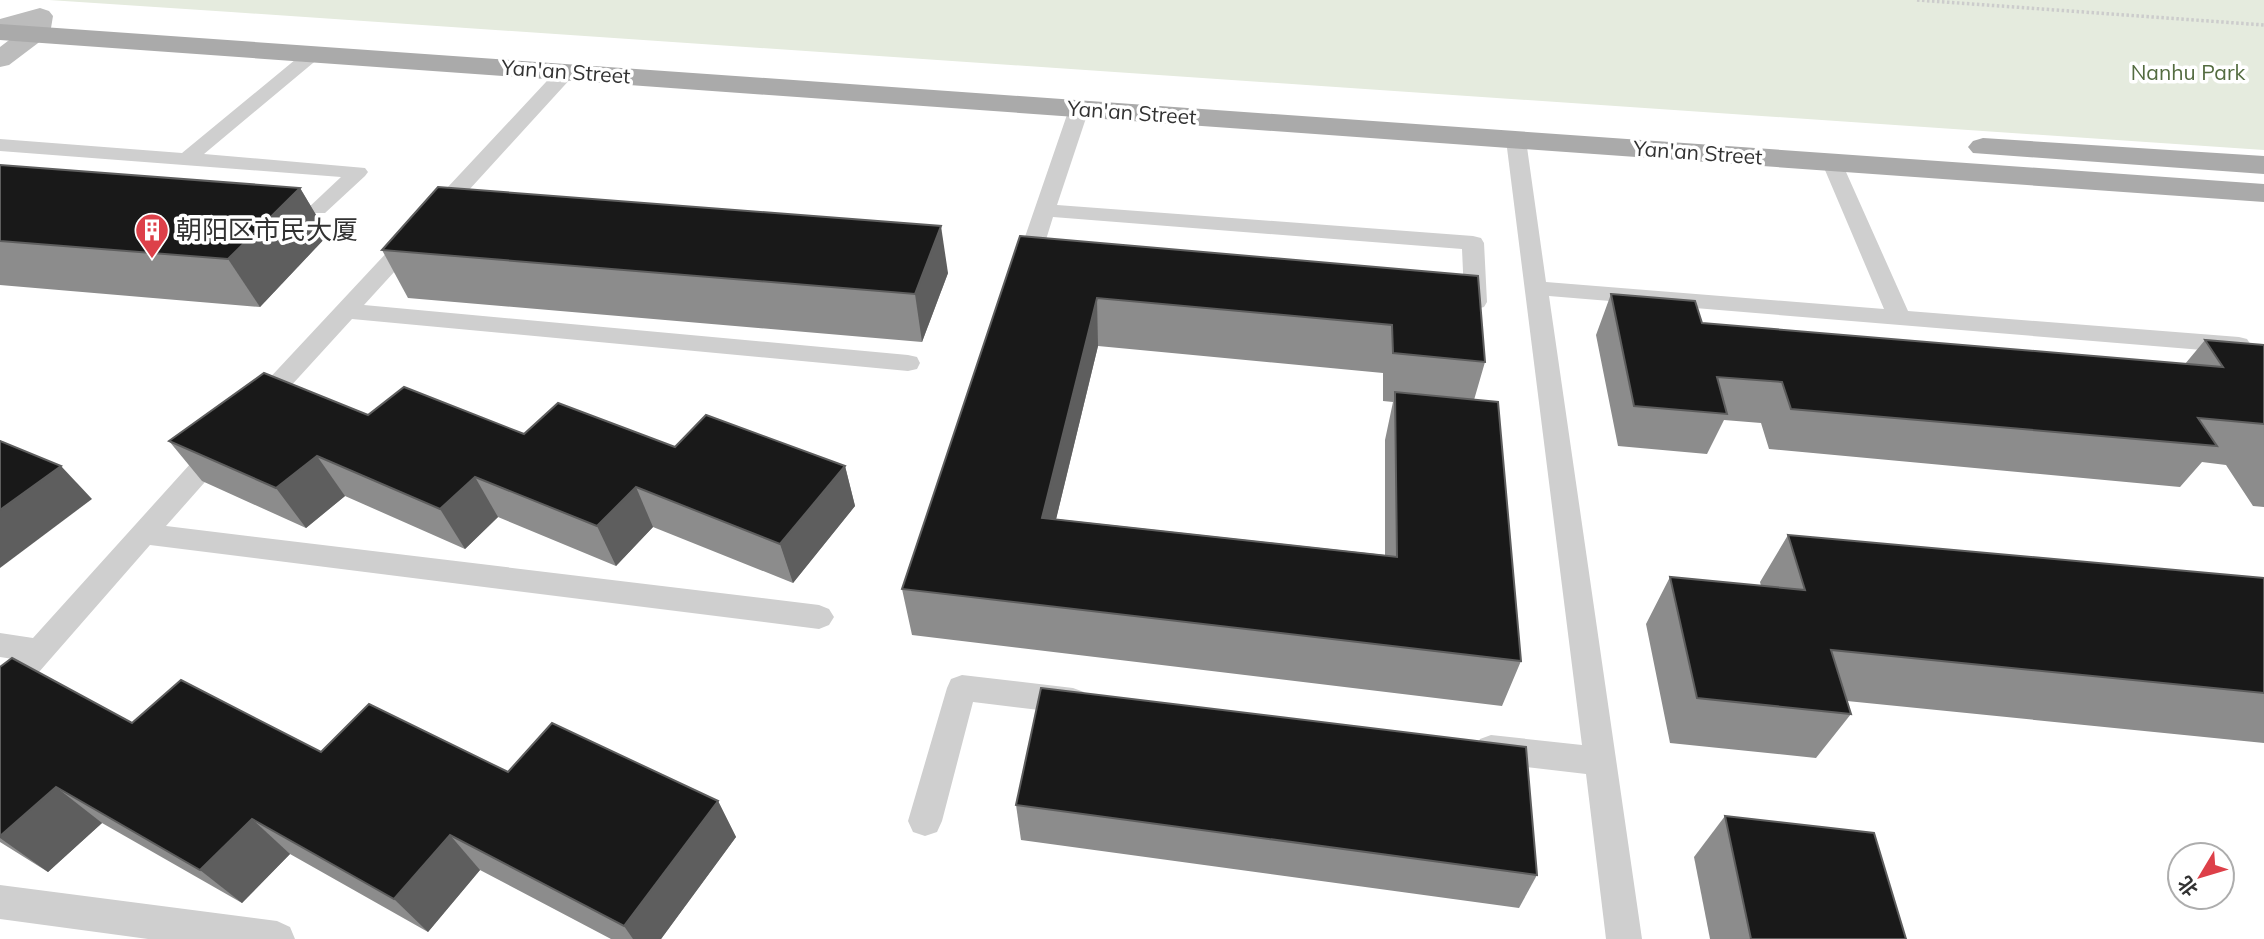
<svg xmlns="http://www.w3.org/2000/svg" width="2264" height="939" font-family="Mulish,'Noto Sans SC',sans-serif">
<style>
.green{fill:#e5ebde}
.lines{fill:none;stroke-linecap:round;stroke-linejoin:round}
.path{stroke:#ccc;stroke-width:3.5;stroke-dasharray:2.5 2.5;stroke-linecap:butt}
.service{fill:#cfcfcf;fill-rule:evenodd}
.secondary{fill:#bcbcbc;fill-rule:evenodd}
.primary{fill:#aaa;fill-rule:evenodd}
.wall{fill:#8c8c8c;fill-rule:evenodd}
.shaded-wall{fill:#5e5e5e}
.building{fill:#191919;stroke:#5e5e5e;stroke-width:2}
.labels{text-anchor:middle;stroke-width:7;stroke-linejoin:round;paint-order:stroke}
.far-street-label{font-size:21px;fill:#323232;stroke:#fff}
.far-park-label{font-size:21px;fill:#546c41;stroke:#fff}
.poi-label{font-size:26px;fill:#323232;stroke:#fff;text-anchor:start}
</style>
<rect width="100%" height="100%" fill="#fff"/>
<path class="green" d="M 49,0 L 2264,0 L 2264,150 L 231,12 Z"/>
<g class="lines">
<path class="path" d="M 1917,0 L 2264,25"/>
<g class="service">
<path d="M 313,49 L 322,54 L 319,58 L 204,154 L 365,168 L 368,172 L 365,176 L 325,213 L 311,213 L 307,209 L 341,177 L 0,151 L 0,139 L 182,153 L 307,50 Z"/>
<path d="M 566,66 L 573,68 L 575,72 L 573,76 L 364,305 L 908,355 L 917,357 L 920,363 L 917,369 L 908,371 L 352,319 L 268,411 L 259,414 L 250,411 L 247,405 L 250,399 L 559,68 Z"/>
<path d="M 1079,103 L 1089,109 L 1057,205 L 1473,236 L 1481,238 L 1484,243 L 1487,302 L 1484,307 L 1476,309 L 1458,306 L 1455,301 L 1458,296 L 1464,294 L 1462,249 L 1053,217 L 1040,259 L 1045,264 L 1042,269 L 1034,271 L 1019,268 L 1016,263 L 1069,109 Z"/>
<path d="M 1516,134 L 1523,136 L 1526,140 L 1546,282 L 1884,309 L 1822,163 L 1825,159 L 1839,159 L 1842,163 L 1908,311 L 2239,337 L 2247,339 L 2251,345 L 2247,351 L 2239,353 L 1549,296 L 1642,939 L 1606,939 L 1586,774 L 1491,763 L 1480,759 L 1475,749 L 1480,739 L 1491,735 L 1582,745 L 1506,140 L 1509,136 Z"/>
<path d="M 219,440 L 228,442 L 232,449 L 228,456 L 166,526 L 819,605 L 829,609 L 834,617 L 829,625 L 819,629 L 150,545 L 11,704 L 0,708 L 0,674 L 13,659 L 0,657 L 0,633 L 33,638 L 210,442 Z"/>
<path d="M 962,675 L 1073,688 L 1084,692 L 1088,701 L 1084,710 L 1073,714 L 973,702 L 942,821 L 937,832 L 925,836 L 913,832 L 908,821 L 947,688 L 951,679 Z"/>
<path d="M 0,885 L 277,921 L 290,927 L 295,939 L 148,939 L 0,919 Z"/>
</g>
<path class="secondary" d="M 40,8 L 49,11 L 53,16 L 50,34 L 9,65 L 0,67 L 0,47 L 25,28 L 0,35 L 0,19 Z"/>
<g class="primary">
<path d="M 0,24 L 2264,184 L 2264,202 L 0,40 Z"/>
<path d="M 1983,138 L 2264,156 L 2264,174 L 1973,153 L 1968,147 L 1973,141 Z"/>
</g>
</g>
<g class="wall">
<path d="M 0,165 L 300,188 L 328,235 L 260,307 L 0,285 Z"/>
<path d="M 1020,236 L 1478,276 L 1485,362 L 1474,400 L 1521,661 L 1502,706 L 912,635 L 902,589 ZM 1098,346 L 1383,373 L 1383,401 L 1393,402 L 1385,440 L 1385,555 L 1056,519 Z"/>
<path d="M 382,250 L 948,273 L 922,342 L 408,298 Z"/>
<path d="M 1611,294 L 1702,323 L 2185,364 L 2205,340 L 2264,345 L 2264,507 L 2253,506 L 2226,465 L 2202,462 L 2180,487 L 1769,449 L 1761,423 L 1724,420 L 1707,454 L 1618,446 L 1596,335 Z"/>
<path d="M 368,415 L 524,434 L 675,447 L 845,466 L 855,506 L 793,583 L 653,527 L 616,566 L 498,517 L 465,549 L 345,496 L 306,528 L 202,481 L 169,441 Z"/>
<path d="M 1788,535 L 2264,578 L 2264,743 L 1847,701 L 1851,714 L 1816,758 L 1670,743 L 1646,624 L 1670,577 L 1761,586 L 1760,582 Z"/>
<path d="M 0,667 L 132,723 L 321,752 L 508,772 L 718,801 L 736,837 L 661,939 L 611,939 L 480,870 L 428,932 L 290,854 L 242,903 L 102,823 L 48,872 L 0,842 Z"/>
<path d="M 1016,805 L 1537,875 L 1519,908 L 1021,840 Z"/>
<path d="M 1725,816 L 1906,939 L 1710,939 L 1694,857 Z"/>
</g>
<g class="shaded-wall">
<path d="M 300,188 L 328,235 L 260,307 L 228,259 Z"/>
<path d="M 941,226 L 948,273 L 922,342 L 915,294 Z"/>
<path d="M 1097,298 L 1098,346 L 1045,565 L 1042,518 Z"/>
<path d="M 317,456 L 345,496 L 306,528 L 276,488 Z"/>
<path d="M 61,466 L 92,499 L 0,568 L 0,510 Z"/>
<path d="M 845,466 L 855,506 L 793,583 L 780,544 Z"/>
<path d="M 475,477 L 498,517 L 465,549 L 440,509 Z"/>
<path d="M 636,487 L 653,527 L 616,566 L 597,526 Z"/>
<path d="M 56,787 L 102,823 L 48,872 L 0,838 L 0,836 Z"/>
<path d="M 718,801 L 736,837 L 661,939 L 633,939 L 624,926 Z"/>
<path d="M 252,819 L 290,854 L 242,903 L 200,870 Z"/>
<path d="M 450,835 L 480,870 L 428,932 L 394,899 Z"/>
</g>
<g class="building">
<path d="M 0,165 L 300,188 L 228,259 L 0,241 Z"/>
<path d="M 438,187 L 941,226 L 915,294 L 382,250 Z"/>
<path d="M 1020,236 L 1478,276 L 1485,362 L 1393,353 L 1392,325 L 1097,298 L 1042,518 L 1397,557 L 1395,392 L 1498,402 L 1521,661 L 902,589 Z"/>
<path d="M 1611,294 L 1695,301 L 1702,323 L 2223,367 L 2205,340 L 2264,345 L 2264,424 L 2198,418 L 2217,446 L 1791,409 L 1782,382 L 1717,377 L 1727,414 L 1634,406 Z"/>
<path d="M 264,373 L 368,415 L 404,387 L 524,434 L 558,403 L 675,447 L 706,415 L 845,466 L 780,544 L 636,487 L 597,526 L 475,477 L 440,509 L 317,456 L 276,488 L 169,441 Z"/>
<path d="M 0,441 L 61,466 L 0,510 Z"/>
<path d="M 1788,535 L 2264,578 L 2264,693 L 1831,650 L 1851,714 L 1697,698 L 1670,577 L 1805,590 Z"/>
<path d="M 12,658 L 132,723 L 181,680 L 321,752 L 369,704 L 508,772 L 552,723 L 718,801 L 624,926 L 450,835 L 394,899 L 252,819 L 200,870 L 56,787 L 0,836 L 0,667 Z"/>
<path d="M 1041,688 L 1526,747 L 1537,875 L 1016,805 Z"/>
<path d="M 1725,816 L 1874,833 L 1906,939 L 1751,939 Z"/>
</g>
<defs>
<g id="building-pin" transform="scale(1.75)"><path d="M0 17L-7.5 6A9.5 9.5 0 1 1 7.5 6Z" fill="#dd4049" stroke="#fff"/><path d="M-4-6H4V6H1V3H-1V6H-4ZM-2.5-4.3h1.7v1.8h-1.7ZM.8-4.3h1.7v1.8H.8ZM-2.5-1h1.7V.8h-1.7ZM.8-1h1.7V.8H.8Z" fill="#fff"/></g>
</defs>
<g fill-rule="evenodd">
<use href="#building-pin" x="152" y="230"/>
</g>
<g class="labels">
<g class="far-street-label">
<text transform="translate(566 72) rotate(4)" y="7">Yan'an Street</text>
<text transform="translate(1132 113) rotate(4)" y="7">Yan'an Street</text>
<text transform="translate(1698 153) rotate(4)" y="7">Yan'an Street</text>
</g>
<g class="far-park-label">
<text x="2188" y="80">Nanhu Park</text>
</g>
<g class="poi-label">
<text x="176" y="239">朝阳区市民大厦</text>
</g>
</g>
<g transform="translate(2201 876) rotate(232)"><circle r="33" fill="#ffffff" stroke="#adadad" stroke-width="2"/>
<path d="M0-5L12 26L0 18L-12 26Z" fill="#dd4049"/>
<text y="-10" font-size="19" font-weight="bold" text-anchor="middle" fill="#323232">北</text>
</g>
</svg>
